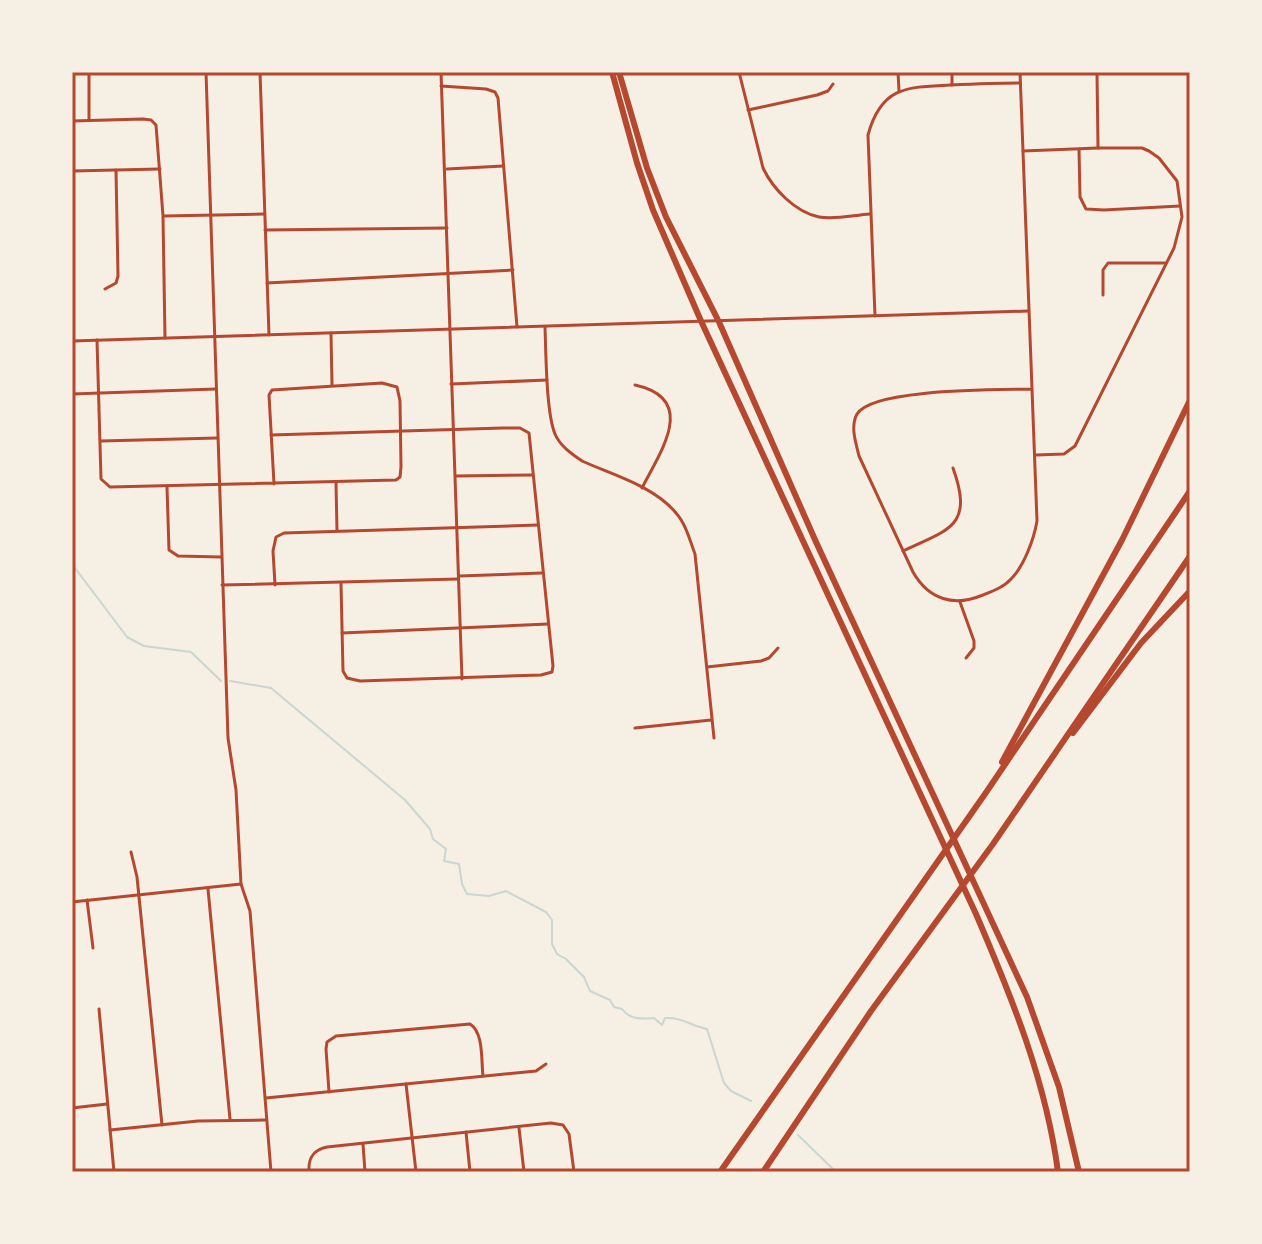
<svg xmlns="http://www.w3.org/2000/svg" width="1262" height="1244" font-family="Karla,sans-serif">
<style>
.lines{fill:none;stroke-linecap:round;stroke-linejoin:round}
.stream{stroke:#c9d6d2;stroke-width:2}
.minor{stroke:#b5482f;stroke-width:3}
.primary{stroke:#b5482f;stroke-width:6}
.motorway{stroke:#b5482f;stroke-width:6}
.neatline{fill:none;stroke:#b5482f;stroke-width:3}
</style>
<rect width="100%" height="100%" fill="#f6efe4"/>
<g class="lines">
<g class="stream">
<path d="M 72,564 L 127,637 L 144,646 L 191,652 L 221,681"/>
<path d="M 230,681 L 271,688 L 405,800 L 430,829 L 433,839 L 446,849 L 444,861 L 459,864 L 462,884 L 467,894 L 489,896 L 506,891 L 546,912 L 552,920 L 552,944 L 557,954 L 566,959 L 584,977 L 590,991 L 610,1000 L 614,1007 L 622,1009 C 630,1020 642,1019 654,1018 L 662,1025 L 665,1018 C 682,1017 691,1026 707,1029 L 724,1083 L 731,1091 L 751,1101"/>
<path d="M 798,1135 L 836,1172"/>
</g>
<g class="minor">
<path d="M 206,72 L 228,738 L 236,790 L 241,884 L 250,911 L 271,1172"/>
<path d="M 260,72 L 269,335"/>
<path d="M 441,72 L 462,679"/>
<path d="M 739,72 L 763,168 C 773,189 795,212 819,217 C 835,220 854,215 870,214"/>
<path d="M 898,72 L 899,91"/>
<path d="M 952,72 L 952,85"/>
<path d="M 1020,72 L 1037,521 C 1034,539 1024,566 1011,579 C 1004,587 993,591 983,595 C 954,607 929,600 913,572 L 859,456 C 856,443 850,427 857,414 C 872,388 1001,390 1032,389"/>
<path d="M 1097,72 L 1098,148"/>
<path d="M 441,86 L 486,89 L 495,92 L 498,98 L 517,327"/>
<path d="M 748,110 L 817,95 L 828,91 L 833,84"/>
<path d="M 89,120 L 89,72"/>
<path d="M 72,121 L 143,119 L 151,120 L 156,125 L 163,216 L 165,338"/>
<path d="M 1079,149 L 1080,197 L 1086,209 L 1104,210 L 1180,206"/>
<path d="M 1023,151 L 1098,148 L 1142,148 L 1149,151 L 1159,158 L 1177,181 L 1182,217 L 1174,248 L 1075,446 L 1064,454 L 1036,455"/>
<path d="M 447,169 L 503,166"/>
<path d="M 72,171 L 160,169"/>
<path d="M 72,197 L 72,285"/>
<path d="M 164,216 L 264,214"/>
<path d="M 265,230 L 447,228"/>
<path d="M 267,283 L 513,270"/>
<path d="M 105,289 L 116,283 L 118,276 L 116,170"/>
<path d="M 1103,295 L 1103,270 L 1108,263 L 1165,263"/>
<path d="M 875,316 L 868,135 C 881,87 906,87 950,85 C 973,84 997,83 1020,83"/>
<path d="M 545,327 C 546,352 546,412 555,434 C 560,446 572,454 582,461 C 613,475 654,486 676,513 C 686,524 690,541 695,554 L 714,738"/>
<path d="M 331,333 L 332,385"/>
<path d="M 97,340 L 101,479 L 110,487 L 396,480 L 400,477 L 401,467 L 400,401 L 397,387 L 382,383 L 272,390 L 269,395 L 274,484"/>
<path d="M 72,341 L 1028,311"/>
<path d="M 451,384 L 547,380"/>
<path d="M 635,385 C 699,399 660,452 642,488"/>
<path d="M 72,394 L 216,389"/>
<path d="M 271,435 L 503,428 L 520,428 L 529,433 L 553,666 L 552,672 L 541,675 L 360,681 L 347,678 L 343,671 L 341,584"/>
<path d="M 101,441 L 217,438"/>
<path d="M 456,476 L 532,475"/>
<path d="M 336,483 L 337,531"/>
<path d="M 167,487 L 169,550 L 178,556 L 221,557"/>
<path d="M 903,551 C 949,529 974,527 953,468"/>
<path d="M 459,576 L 542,573"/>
<path d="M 222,585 L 458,579"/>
<path d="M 275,585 L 273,551 L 276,537 L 284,533 L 538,525"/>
<path d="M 960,602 L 974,641 L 974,648 L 966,658"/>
<path d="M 342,633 L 548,624"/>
<path d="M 707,667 L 761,661 L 769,658 L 778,648"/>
<path d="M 635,728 L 711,720"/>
<path d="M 131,852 L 137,877 L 162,1125"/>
<path d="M 208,889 L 230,1119"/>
<path d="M 87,900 L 93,948"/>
<path d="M 72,902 L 241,884"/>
<path d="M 99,1009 L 114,1172"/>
<path d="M 406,1084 L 416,1172"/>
<path d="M 329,1092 L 326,1049 L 327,1042 L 336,1036 L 470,1024 C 484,1033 481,1060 483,1076"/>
<path d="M 266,1098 L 536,1071 L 546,1064"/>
<path d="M 72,1108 L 107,1104"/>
<path d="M 519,1128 L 524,1172"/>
<path d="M 110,1130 L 198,1121 L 265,1120"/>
<path d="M 466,1132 L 470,1172"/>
<path d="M 363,1144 L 365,1172"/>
<path d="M 257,1172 L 271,1171"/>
<path d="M 309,1172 C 308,1158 313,1150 327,1147 L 551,1123 L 563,1125 L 569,1134 L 574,1172"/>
</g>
<g class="primary">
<path d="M 612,72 L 637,163 L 653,210 L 701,321 L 976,914 C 1012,998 1046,1081 1058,1172"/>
<path d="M 619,72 L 647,168 L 666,217 L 719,322 L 816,542 L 1027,997 L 1059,1087 L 1079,1172"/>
</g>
<g class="motorway">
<path d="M 1073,733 L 1141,643 L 1190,591"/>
<path d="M 1002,762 L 1122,540 L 1190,400"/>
<path d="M 720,1172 L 985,794 L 1190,491"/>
<path d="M 763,1172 L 871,1011 L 993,844 L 1190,556"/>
</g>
</g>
<rect width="1262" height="1244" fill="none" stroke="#f6efe4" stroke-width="148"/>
<rect x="74" y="74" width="1114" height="1096" class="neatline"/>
</svg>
